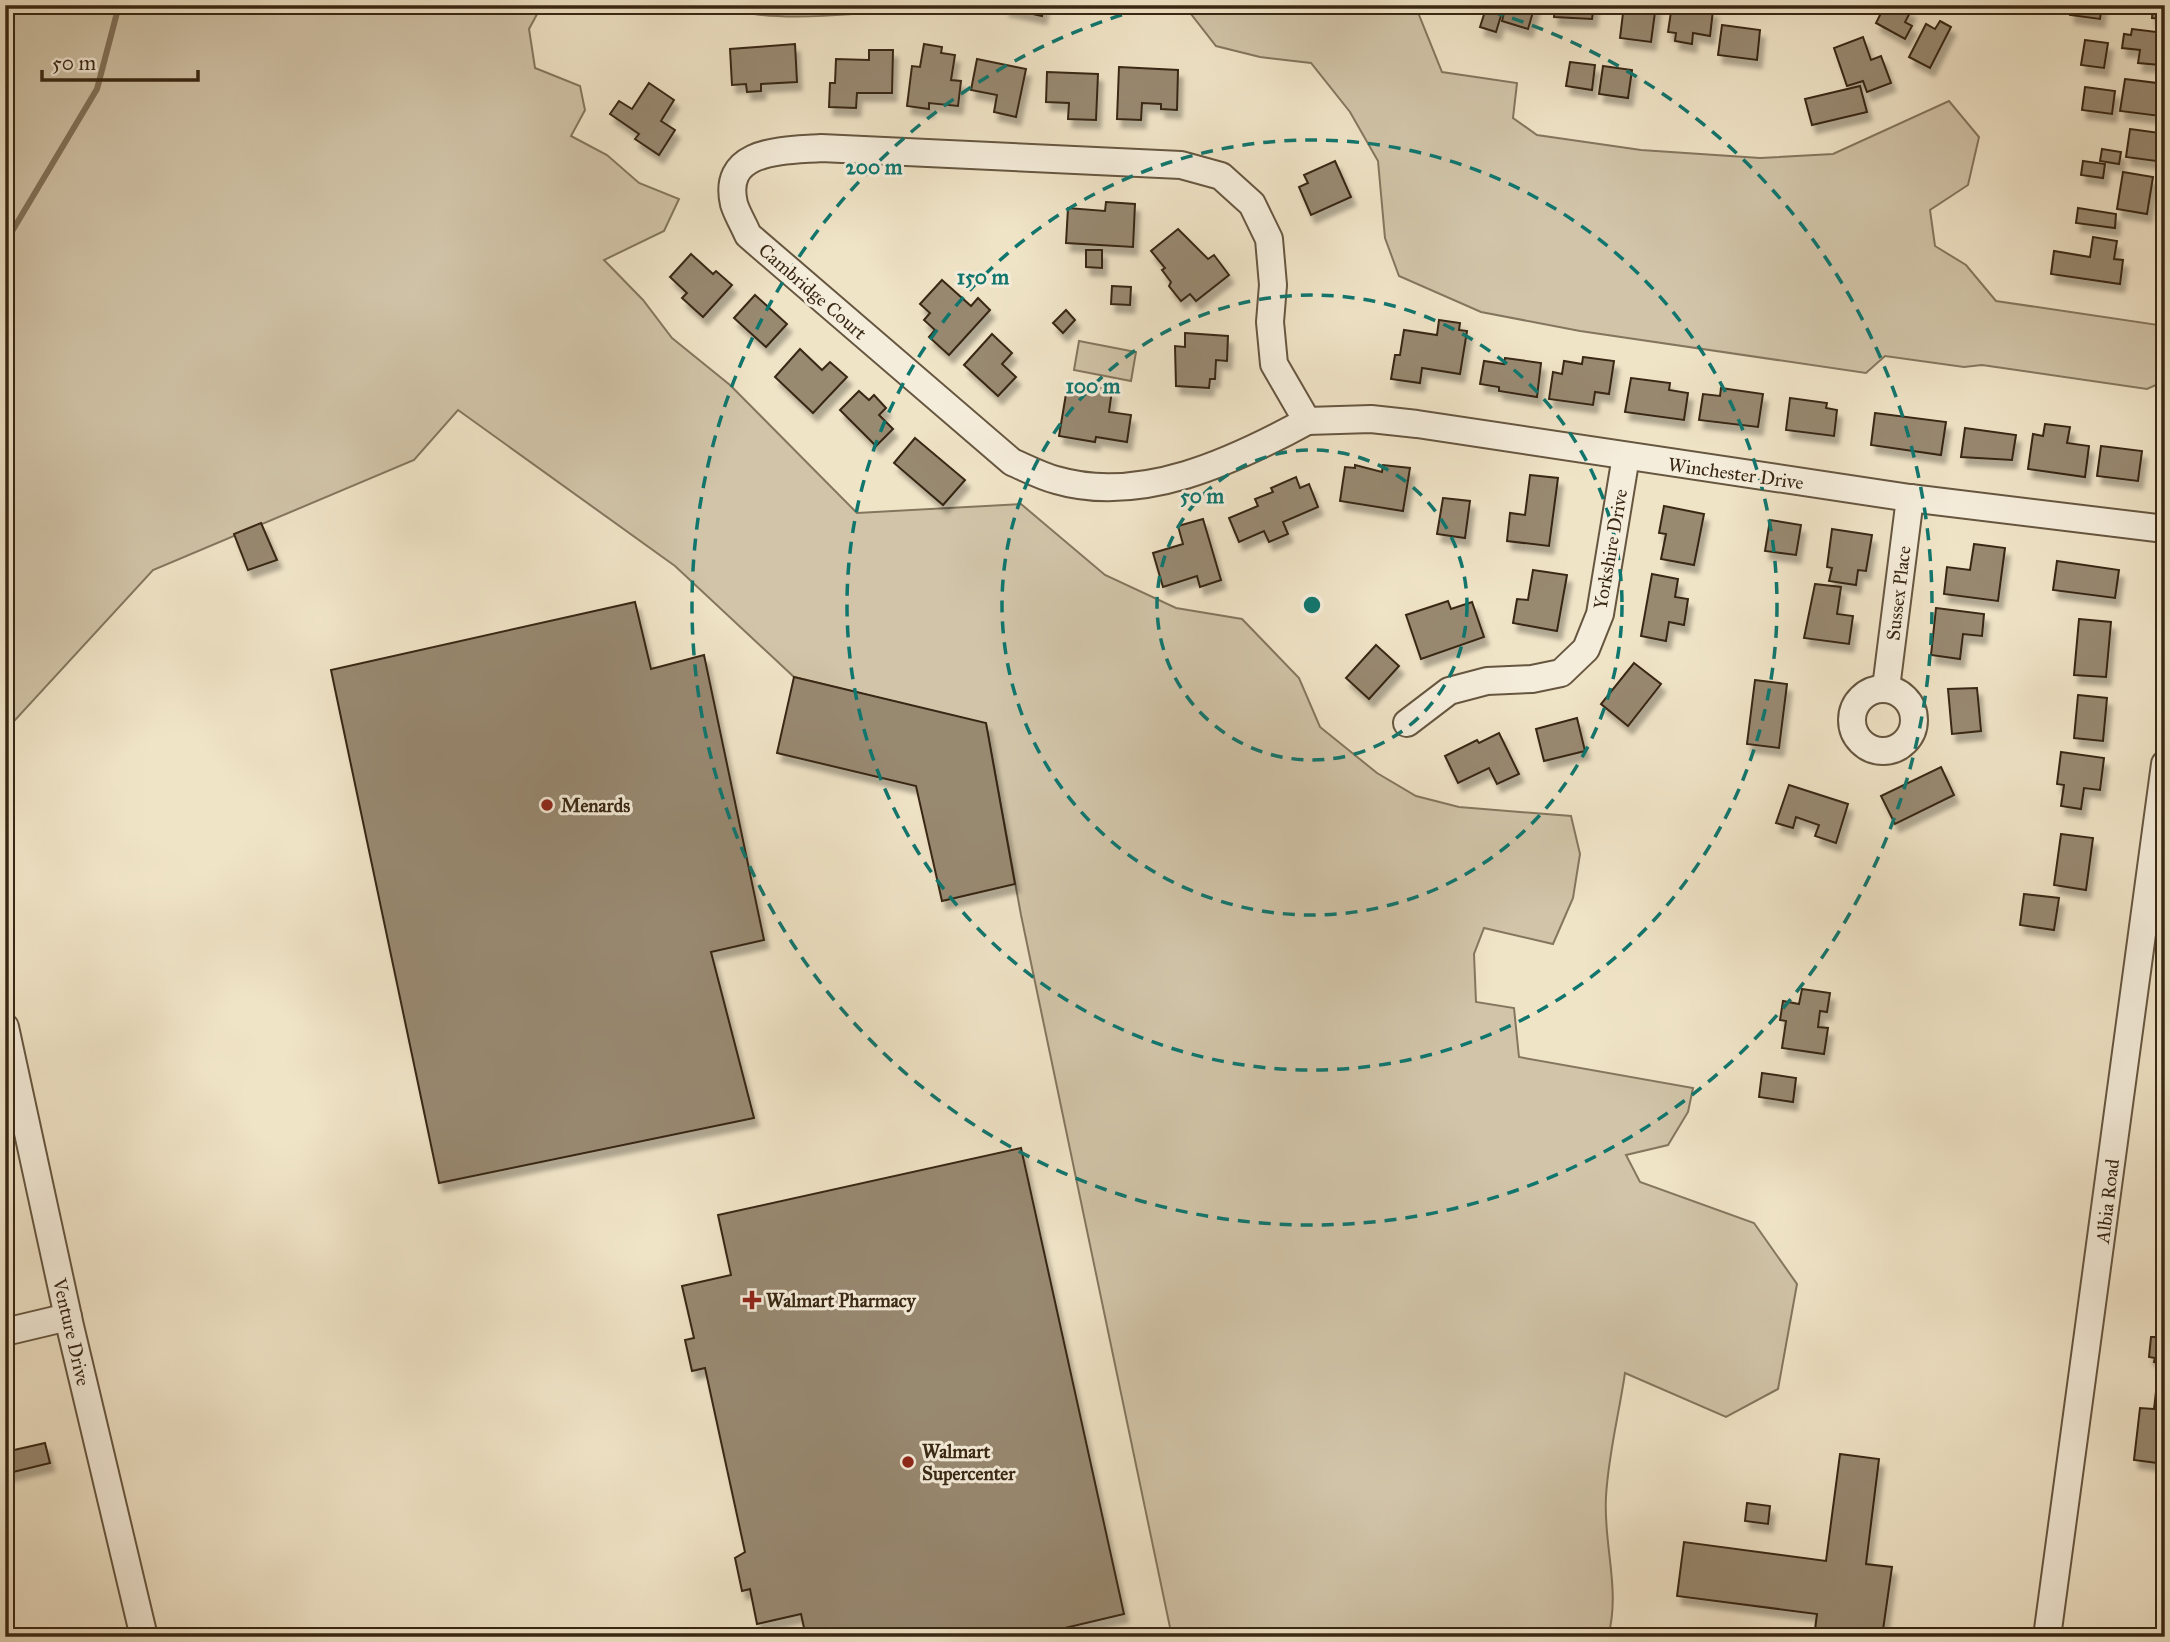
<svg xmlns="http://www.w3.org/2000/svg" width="2170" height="1642" font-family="'IM FELL Great Primer',serif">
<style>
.green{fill:#d1c4a8;stroke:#84765e;stroke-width:2}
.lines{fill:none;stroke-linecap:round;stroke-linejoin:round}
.stream{stroke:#81725a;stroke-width:6}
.building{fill:#988971;stroke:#382713;stroke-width:2;filter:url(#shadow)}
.minor-casing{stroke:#665640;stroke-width:30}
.minor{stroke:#f5eddb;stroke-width:26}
.ring{fill:none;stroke:#0f766e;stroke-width:3.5;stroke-dasharray:12 9}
.poi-dot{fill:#8f2418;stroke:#f5eddb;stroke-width:2.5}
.labels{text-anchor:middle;stroke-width:6;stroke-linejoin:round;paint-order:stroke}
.street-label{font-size:19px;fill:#382713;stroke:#f5eddb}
.poi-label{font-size:19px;font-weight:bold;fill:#382713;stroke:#f5eddb;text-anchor:start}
.centre{fill:#0f766e;stroke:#f5eddb;stroke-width:3.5}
.ring-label{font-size:21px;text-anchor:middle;font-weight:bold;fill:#0f766e;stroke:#f5eddb;stroke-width:6;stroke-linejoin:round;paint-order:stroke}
</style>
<defs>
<filter id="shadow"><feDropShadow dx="4.5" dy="8" stdDeviation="2" flood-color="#0004"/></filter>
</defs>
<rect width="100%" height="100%" fill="#f0e4c7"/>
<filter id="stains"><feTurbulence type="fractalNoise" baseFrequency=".00286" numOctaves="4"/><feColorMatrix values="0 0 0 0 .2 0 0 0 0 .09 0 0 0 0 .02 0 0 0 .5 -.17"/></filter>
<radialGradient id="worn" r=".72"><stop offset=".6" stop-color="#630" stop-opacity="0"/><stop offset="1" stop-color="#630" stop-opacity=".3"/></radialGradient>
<g class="green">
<path d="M 5,5 L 542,5 L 529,29 L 535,68 L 580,86 L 585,110 L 571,136 L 607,155 L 639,183 L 679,199 L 664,231 L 604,260 L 643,300 L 672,338 L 730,385 L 857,513 L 1021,504 L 1105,575 L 1176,608 L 1242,619 L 1299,678 L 1320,727 L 1377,773 L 1416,796 L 1459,807 L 1571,816 L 1580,854 L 1573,898 L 1553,944 L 1484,928 L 1474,954 L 1476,1002 L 1514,1008 L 1519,1057 L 1693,1088 L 1688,1112 L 1668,1145 L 1626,1155 L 1640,1182 L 1754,1223 L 1797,1284 L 1778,1389 L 1726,1417 L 1625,1373 C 1619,1414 1608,1456 1606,1497 C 1603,1544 1621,1589 1608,1637 L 1172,1637 L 1021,915 L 986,724 L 794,677 L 675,566 L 458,410 L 414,460 L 153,570 L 5,731 Z"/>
<path d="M 723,5 L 929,5 C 885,12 760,27 723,5 Z"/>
<path d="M 1184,5 L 1415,5 L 1442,72 L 1517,83 L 1513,118 L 1537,135 L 1641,150 L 1760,158 L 1833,154 L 1949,101 L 1979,137 L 1968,185 L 1930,210 L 1935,246 L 1966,265 L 1996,301 L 2165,326 L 2165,381 L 2147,389 L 1982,365 L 1964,367 L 1885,356 L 1866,373 L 1580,331 L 1481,312 L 1399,276 L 1385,238 L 1378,161 L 1350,112 L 1311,63 L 1260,57 L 1216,46 Z"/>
<path d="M 1079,341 L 1136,352 L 1131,381 L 1074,370 Z"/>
</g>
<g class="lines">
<path class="stream" d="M 5,243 L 97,89 L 119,5"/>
</g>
<g class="building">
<path d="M 1005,5 L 1044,5 L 1042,16 L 1005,8 Z"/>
<path d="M 1487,5 L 1503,9 L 1496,32 L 1480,27 Z"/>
<path d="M 1506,5 L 1535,5 L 1528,29 L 1502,21 Z"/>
<path d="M 1555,5 L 1594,5 L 1592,19 L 1554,17 Z"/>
<path d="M 1624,5 L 1656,5 L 1651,42 L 1620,38 Z"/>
<path d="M 1672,5 L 1713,10 L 1710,36 L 1693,33 L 1692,44 L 1675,41 L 1676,33 L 1668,32 Z"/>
<path d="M 1885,5 L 1900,5 L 1911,11 L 1905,22 L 1912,26 L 1905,39 L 1876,23 Z"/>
<path d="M 2071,5 L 2102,5 L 2100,19 L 2070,15 Z"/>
<path d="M 2153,5 L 2165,5 L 2165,19 L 2152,18 Z"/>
<path d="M 1940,21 L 1951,27 L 1930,68 L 1909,57 L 1926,24 L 1935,29 Z"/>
<path d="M 1722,25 L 1760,30 L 1757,60 L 1718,55 Z"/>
<path d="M 2132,29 L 2165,33 L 2160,65 L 2138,63 L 2140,50 L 2122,48 L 2124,34 L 2131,35 Z"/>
<path d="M 1863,37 L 1871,60 L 1881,56 L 1891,83 L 1867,92 L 1863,81 L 1847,86 L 1834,48 Z"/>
<path d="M 2085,40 L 2108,43 L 2104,68 L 2081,65 Z"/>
<path d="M 795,44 L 797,82 L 761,84 L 761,91 L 747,92 L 746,84 L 732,85 L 730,49 Z"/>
<path d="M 924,44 L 942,47 L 941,53 L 955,55 L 951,80 L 961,81 L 958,106 L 929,103 L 929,109 L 907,106 L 912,66 L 920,67 Z"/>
<path d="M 869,50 L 893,50 L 892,93 L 857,93 L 856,108 L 829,107 L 830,83 L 835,83 L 836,59 L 869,60 Z"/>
<path d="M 977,59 L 1026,69 L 1016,117 L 994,112 L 997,95 L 971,90 Z"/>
<path d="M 1570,62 L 1595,65 L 1592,90 L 1566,86 Z"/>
<path d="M 1603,66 L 1632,70 L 1628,98 L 1599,94 Z"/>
<path d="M 1119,67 L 1178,70 L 1177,110 L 1161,109 L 1161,104 L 1142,103 L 1141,120 L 1117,119 Z"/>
<path d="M 1047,72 L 1098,74 L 1096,120 L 1068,119 L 1069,103 L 1046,102 Z"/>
<path d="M 2125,79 L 2165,84 L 2165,100 L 2162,99 L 2160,116 L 2120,111 Z"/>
<path d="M 649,83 L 674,100 L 661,121 L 675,130 L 659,155 L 635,139 L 639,134 L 610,114 L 619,101 L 632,109 Z"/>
<path d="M 1860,86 L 1867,112 L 1812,125 L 1805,99 Z"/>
<path d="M 2085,87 L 2115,91 L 2112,114 L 2082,110 Z"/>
<path d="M 2130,129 L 2160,133 L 2156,161 L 2126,157 Z"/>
<path d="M 2102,149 L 2121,152 L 2119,164 L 2100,161 Z"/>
<path d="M 1335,161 L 1351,197 L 1311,215 L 1299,187 L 1308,183 L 1304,175 Z"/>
<path d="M 2083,161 L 2105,164 L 2103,178 L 2081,175 Z"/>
<path d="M 2123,172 L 2153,177 L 2147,214 L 2117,209 Z"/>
<path d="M 1106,202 L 1135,204 L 1133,247 L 1066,243 L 1068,208 L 1105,211 Z"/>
<path d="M 2078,208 L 2116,214 L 2115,228 L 2076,223 Z"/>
<path d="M 1178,229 L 1208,259 L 1214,255 L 1229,275 L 1196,301 L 1190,294 L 1181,301 L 1169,286 L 1171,282 L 1162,270 L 1165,268 L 1151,251 Z"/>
<path d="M 2093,237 L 2117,241 L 2114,259 L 2123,260 L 2120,284 L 2051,274 L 2054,251 L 2090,257 Z"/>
<path d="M 1086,250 L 1102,250 L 1102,268 L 1086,267 Z"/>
<path d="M 691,254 L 713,274 L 716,271 L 732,285 L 703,317 L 682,298 L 687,293 L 670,277 Z"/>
<path d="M 942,280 L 971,306 L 978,298 L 990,310 L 949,355 L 929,337 L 935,330 L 924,320 L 930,313 L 920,304 Z"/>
<path d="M 1112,286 L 1131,287 L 1130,305 L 1111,304 Z"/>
<path d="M 755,295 L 787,324 L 766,347 L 734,318 Z"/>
<path d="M 1066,310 L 1075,320 L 1063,333 L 1053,323 Z"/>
<path d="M 1439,320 L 1460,323 L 1459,330 L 1467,331 L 1460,374 L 1422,368 L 1420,383 L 1391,379 L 1395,355 L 1400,355 L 1404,330 L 1437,335 Z"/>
<path d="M 1185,333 L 1228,336 L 1227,361 L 1216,360 L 1215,379 L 1210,379 L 1209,388 L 1176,386 L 1175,346 L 1185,347 Z"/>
<path d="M 992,334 L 1012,353 L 1002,364 L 1016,377 L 998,396 L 964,365 Z"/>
<path d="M 800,349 L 822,370 L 830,362 L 847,377 L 813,413 L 775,377 Z"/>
<path d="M 1583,357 L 1614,361 L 1609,394 L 1595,392 L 1593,405 L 1549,399 L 1553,372 L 1562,374 L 1564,361 L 1582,364 Z"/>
<path d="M 1505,358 L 1541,363 L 1537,397 L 1499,391 L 1499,387 L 1480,384 L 1484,361 L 1504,364 Z"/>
<path d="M 1631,378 L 1670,383 L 1669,390 L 1688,393 L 1684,420 L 1625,412 Z"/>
<path d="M 1095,387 L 1112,390 L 1109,412 L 1131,415 L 1127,442 L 1096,437 L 1095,442 L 1059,436 L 1067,388 L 1094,392 Z"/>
<path d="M 1721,388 L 1763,394 L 1758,427 L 1699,420 L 1703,394 L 1720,396 Z"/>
<path d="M 859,391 L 869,400 L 874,395 L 886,408 L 879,415 L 893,429 L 876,446 L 840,410 Z"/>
<path d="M 1790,398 L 1827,403 L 1826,408 L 1837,410 L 1834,436 L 1786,430 Z"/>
<path d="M 1875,413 L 1946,422 L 1941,455 L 1871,445 Z"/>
<path d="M 2045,424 L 2070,427 L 2067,443 L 2089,446 L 2085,477 L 2028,469 L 2033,434 L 2043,436 Z"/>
<path d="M 1965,428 L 2016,435 L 2012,460 L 1961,457 Z"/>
<path d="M 915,438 L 965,480 L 943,505 L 894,463 Z"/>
<path d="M 2101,446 L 2142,451 L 2138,481 L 2097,476 Z"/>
<path d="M 1355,465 L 1382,472 L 1383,465 L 1410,468 L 1403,511 L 1340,501 L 1345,467 L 1355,468 Z"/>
<path d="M 1530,475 L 1558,478 L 1549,546 L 1507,541 L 1510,513 L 1525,515 Z"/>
<path d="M 1296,477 L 1300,488 L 1309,484 L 1318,507 L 1283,522 L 1288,534 L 1269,542 L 1264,531 L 1239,542 L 1229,518 L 1258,506 L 1255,499 L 1273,492 L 1271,488 Z"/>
<path d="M 1443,498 L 1470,501 L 1465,538 L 1437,534 Z"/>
<path d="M 1664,506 L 1704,514 L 1694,565 L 1661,559 L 1666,534 L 1659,533 Z"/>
<path d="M 1203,519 L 1221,580 L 1200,587 L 1197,576 L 1163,587 L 1153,553 L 1183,544 L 1178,526 Z"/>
<path d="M 1770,520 L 1801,525 L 1796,555 L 1765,551 Z"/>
<path d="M 261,523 L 277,560 L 248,570 L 234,534 Z"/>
<path d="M 1832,529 L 1872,535 L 1866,571 L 1858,570 L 1856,585 L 1829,581 L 1832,568 L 1827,567 Z"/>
<path d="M 1974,544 L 2005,548 L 1998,601 L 1944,594 L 1947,567 L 1970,570 Z"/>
<path d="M 2057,561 L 2119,570 L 2115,598 L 2053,590 Z"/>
<path d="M 1533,570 L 1567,575 L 1557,631 L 1513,623 L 1517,599 L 1528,600 Z"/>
<path d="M 1652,574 L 1678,579 L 1675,597 L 1688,599 L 1684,625 L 1669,622 L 1666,641 L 1641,636 Z"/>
<path d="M 1815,584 L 1841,587 L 1837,614 L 1853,616 L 1849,644 L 1804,638 Z"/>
<path d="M 1448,601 L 1451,609 L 1472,602 L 1484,637 L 1421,659 L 1406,615 Z"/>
<path d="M 635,602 L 651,669 L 704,655 L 764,940 L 711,952 L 754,1118 L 439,1183 L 331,670 Z"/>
<path d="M 1936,608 L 1984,614 L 1982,636 L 1963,634 L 1960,659 L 1931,655 Z"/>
<path d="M 2079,619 L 2111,622 L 2106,677 L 2074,675 Z"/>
<path d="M 1376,645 L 1399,666 L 1369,699 L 1346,678 Z"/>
<path d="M 1634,663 L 1661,684 L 1628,726 L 1601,704 Z"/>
<path d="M 794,677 L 986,723 L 1015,884 L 942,901 L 916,786 L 777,753 Z"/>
<path d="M 1755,680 L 1787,684 L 1779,748 L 1747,744 Z"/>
<path d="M 1977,688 L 1981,731 L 1952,734 L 1948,689 Z"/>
<path d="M 2078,695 L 2107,698 L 2103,741 L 2074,738 Z"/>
<path d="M 1577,718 L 1585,751 L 1544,761 L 1536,729 Z"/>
<path d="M 1499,733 L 1519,774 L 1497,784 L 1489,768 L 1458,783 L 1445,756 L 1477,740 L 1479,743 Z"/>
<path d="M 2061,752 L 2104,758 L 2100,790 L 2084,788 L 2081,809 L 2061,806 L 2064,785 L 2057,784 Z"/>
<path d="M 1941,767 L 1954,795 L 1895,824 L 1881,796 Z"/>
<path d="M 1789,785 L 1848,804 L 1836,843 L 1815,836 L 1819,825 L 1796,817 L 1793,828 L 1776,823 Z"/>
<path d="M 2061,834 L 2093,838 L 2086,890 L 2054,885 Z"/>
<path d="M 2024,894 L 2059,898 L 2054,930 L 2020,925 Z"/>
<path d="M 1802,989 L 1830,993 L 1827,1012 L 1820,1011 L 1818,1027 L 1828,1028 L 1824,1054 L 1782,1048 L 1786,1021 L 1780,1020 L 1783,1001 L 1799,1004 Z"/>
<path d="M 1762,1073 L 1796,1078 L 1793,1102 L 1759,1097 Z"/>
<path d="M 1021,1148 L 1124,1614 L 1048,1632 L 1049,1637 L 806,1637 L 801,1614 L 757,1624 L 750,1589 L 742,1591 L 735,1558 L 745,1552 L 705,1368 L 692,1371 L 685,1340 L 694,1338 L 682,1286 L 731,1275 L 718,1215 Z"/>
<path d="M 2159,1331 L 2165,1332 L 2165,1364 L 2154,1362 L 2155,1358 L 2149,1357 L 2151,1337 L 2158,1337 Z"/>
<path d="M 2157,1383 L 2165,1384 L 2165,1464 L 2134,1460 L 2140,1408 L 2154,1409 Z"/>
<path d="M 45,1443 L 50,1463 L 5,1474 L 5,1452 Z"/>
<path d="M 1840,1454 L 1879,1459 L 1866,1564 L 1892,1567 L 1883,1630 L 1862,1628 L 1861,1637 L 1814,1637 L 1817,1614 L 1677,1596 L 1684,1542 L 1826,1561 Z"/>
<path d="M 1747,1503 L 1770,1506 L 1768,1524 L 1745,1521 Z"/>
</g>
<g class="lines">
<g class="minor-casing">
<g id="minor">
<path d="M 821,148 L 1181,165 L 1221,176 L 1252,204 L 1269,239 L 1273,285 L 1270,322 L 1274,364 L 1307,421 C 1234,461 1141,505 1056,480 C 1041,476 1026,468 1012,462 L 748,235 C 744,225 737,214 734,204 C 721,148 785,151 821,148 Z"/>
<path d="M 1307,421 L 1371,419 L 1417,424 L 1910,498 L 2165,529"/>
<path d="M 1886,688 L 1910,498"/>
<circle cx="1883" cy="720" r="31"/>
<path d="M 1407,723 L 1449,691 L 1487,681 L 1532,679 L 1561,673 L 1586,649 L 1600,614 L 1626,456"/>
<path d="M 5,1027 L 70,1326 L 144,1637"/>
<path d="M 5,1332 L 68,1317"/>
<path d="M 2047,1637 L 2165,764"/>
</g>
</g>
<use href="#minor" class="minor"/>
</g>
<g class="ring">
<circle cx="1312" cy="605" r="155"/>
<circle cx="1312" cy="605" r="310"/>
<circle cx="1312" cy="605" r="465"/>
<path d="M1472 6A620 620 0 1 1 1152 6"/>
</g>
<g class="poi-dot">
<circle cx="547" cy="805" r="7"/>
<path d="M748.5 1289.5h7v7h7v7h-7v7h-7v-7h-7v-7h7z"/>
<circle cx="908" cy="1462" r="7"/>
</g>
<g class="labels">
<g class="street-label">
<text transform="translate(813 291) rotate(41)" y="7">Cambridge Court</text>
<text transform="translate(1736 473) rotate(8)" y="7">Winchester Drive</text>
<text transform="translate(1610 549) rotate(-80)" y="7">Yorkshire Drive</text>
<text transform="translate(1898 593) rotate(-83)" y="7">Sussex Place</text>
<text transform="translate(2107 1201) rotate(-83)" y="7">Albia Road</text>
<text transform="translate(72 1332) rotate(77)" y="7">Venture Drive</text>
</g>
<g class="poi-label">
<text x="561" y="812">Menards</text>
<text x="766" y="1307">Walmart Pharmacy</text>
<text x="922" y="1458">Walmart<tspan x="922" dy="22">Supercenter</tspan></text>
</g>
</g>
<circle cx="1312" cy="605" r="10" class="centre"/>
<g class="ring-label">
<text x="874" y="174">200 m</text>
<text x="983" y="284">150 m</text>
<text x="1093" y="393">100 m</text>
<text x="1202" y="503">50 m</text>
</g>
<rect width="2170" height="1642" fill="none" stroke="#f0e4c7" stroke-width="28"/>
<rect x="7" y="7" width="2156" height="1628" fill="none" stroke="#382713" stroke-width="3.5"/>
<rect x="14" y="14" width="2142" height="1614" fill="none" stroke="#382713" stroke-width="2"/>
<path d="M42 70v10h156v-10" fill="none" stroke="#382713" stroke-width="3.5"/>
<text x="52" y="70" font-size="21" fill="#382713" stroke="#f5eddb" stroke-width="5" paint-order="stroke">50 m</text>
<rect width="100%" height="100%" filter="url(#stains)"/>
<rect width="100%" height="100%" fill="url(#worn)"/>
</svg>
